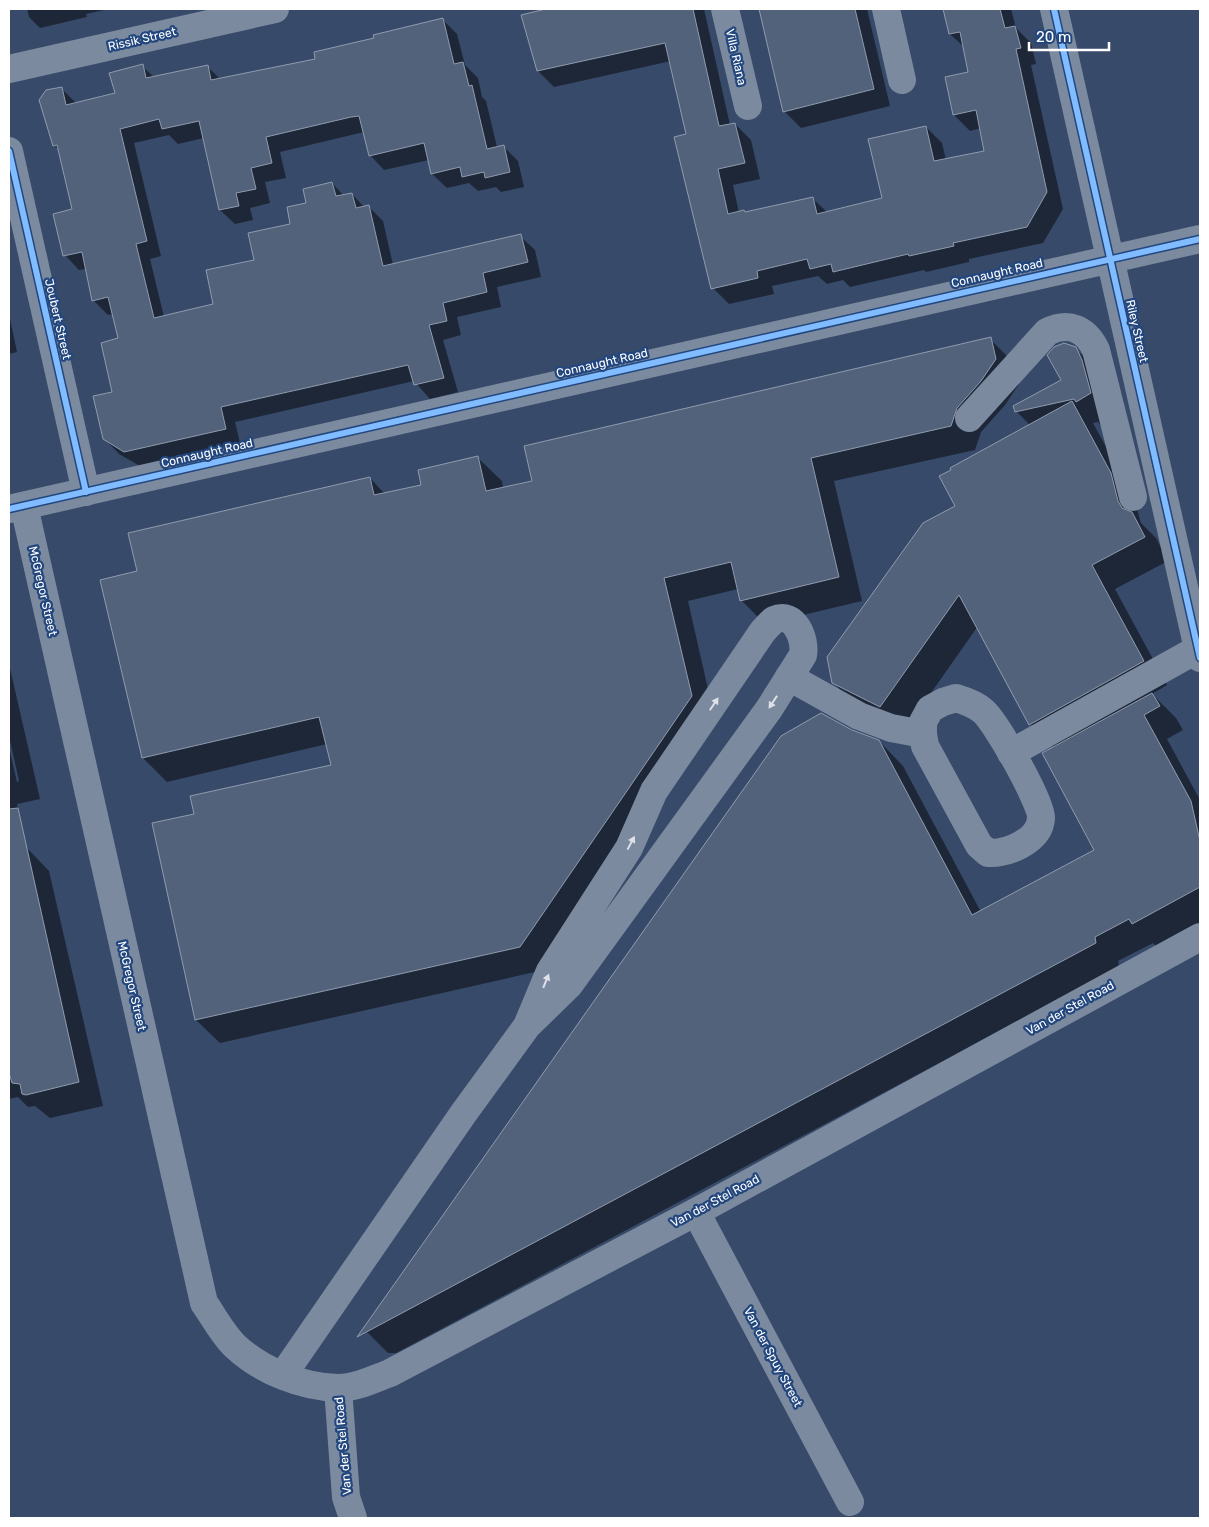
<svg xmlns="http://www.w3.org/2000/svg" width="1209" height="1527" font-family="Rubik,sans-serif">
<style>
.shadow{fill:#0007}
.building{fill:#52627b;stroke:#909bae}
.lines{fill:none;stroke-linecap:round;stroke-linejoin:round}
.minor{stroke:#7c8a9f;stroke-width:28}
.cycleway-casing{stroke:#22467e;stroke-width:9}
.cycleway{stroke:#80bcff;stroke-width:6}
.oneway{fill:#dee2e7}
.labels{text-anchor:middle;stroke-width:4.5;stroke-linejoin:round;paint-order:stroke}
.street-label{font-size:12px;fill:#fff;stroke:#22467e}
</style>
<rect width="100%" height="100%" fill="#374a69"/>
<g class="shadow">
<path d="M 27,9 L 109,9 L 86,14 L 87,17 L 40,28 L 29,17 Z"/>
<path d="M 553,9 L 704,9 L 730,125 L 735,124 L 751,140 L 760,179 L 733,185 L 739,213 L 746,214 L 812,198 L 827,212 L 883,199 L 926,127 L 942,143 L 946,160 L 986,152 L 981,128 L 970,131 L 954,115 L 970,73 L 965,48 L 950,34 L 944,9 L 1011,9 L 1016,28 L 1031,43 L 1036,64 L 1031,65 L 1063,209 L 1043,243 L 969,259 L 969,262 L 926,272 L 924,270 L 850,287 L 843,280 L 827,284 L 818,276 L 772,286 L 774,294 L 729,304 L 713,288 L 687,135 L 671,61 L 554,87 L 538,71 L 522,16 Z"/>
<path d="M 760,9 L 867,9 L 890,106 L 801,128 L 784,111 Z"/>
<path d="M 442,19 L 457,34 L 465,65 L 478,78 L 482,97 L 486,101 L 497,147 L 503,146 L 518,161 L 524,187 L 501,192 L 496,187 L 478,191 L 469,183 L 447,188 L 432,174 L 429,160 L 384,170 L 370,155 L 364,132 L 280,152 L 286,178 L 265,182 L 270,203 L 250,208 L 253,220 L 235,224 L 220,210 L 204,138 L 178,144 L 169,135 L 134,143 L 161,256 L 150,259 L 164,317 L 215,305 L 292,225 L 308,204 L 332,183 L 344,196 L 352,194 L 364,207 L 368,206 L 383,221 L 393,265 L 520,236 L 535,250 L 541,277 L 497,287 L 501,307 L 457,317 L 461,335 L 443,340 L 458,392 L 430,399 L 414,381 L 235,422 L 240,443 L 140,466 L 119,454 L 104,438 L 114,393 L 119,339 L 113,314 L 108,315 L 93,300 L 86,269 L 79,270 L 65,255 L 74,210 L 60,151 L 54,145 L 61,88 L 76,103 L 116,94 L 142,66 L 154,77 L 207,66 L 221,80 L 316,60 Z"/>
<path d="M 9,314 L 17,352 L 9,354 Z"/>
<path d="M 990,339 L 1014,363 L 1019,384 L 1005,405 L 981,432 L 975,450 L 834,481 L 862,601 L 765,624 L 741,600 L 738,589 L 688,601 L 715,720 L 544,970 L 220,1043 L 196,1020 L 195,815 L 332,766 L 327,744 L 167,782 L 143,758 L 138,572 L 370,478 L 385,494 L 423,486 L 478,458 L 502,481 L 503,488 L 533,481 Z"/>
<path d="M 1075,348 L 1099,373 L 1114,417 L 1100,425 L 1098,422 L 1093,423 L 1134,498 L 1141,523 L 1156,538 L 1168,561 L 1115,589 L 1167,685 L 1152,694 L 1176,718 L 1183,730 L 1167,739 L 1200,800 L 1200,923 L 1157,947 L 1153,943 L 1118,961 L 1119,967 L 396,1353 L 388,1353 L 364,1329 L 851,731 L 879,741 L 903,766 L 981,912 L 1095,850 L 1054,748 L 1030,724 L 978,626 L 905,730 L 857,707 L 833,682 L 956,506 L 1030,425 L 1016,411 L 1062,381 Z"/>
<path d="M 9,664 L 40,799 L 17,804 L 26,847 L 49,871 L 103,1106 L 50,1118 L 35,1106 L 28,1107 L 18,1097 L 9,1099 L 9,747 L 17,782 L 19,781 L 9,736 Z"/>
</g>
<g class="building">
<path d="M 546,9 L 693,9 L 719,126 L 735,123 L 745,163 L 718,169 L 728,214 L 744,210 L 745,212 L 813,197 L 817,214 L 882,198 L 868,139 L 926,126 L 934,161 L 984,151 L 976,110 L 953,115 L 945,77 L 968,72 L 960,32 L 949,34 L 943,9 L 1000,9 L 1005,28 L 1015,26 L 1021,48 L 1016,49 L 1047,192 L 1027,227 L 953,243 L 954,246 L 909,256 L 908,254 L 833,272 L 831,264 L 810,269 L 807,259 L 757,271 L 758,278 L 711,289 L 674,137 L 686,134 L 665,43 L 537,71 L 521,15 Z"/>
<path d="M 759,9 L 855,9 L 874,89 L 783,112 Z"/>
<path d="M 443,18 L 454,64 L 463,62 L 469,86 L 472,85 L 487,149 L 504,145 L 510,172 L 485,178 L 484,172 L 462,177 L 460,167 L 431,174 L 424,143 L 369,156 L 359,116 L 351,117 L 266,137 L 272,163 L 251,168 L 256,189 L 236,193 L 239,206 L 219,210 L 199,121 L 162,129 L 159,119 L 120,129 L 147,241 L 136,244 L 154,318 L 213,304 L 206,270 L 254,260 L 248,233 L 290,224 L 287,207 L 306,203 L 303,189 L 332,182 L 336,196 L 352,193 L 356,208 L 369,205 L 383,266 L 521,234 L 528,262 L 483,273 L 487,292 L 443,303 L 447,321 L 429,325 L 444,378 L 414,385 L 408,365 L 221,407 L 226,429 L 124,452 L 103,439 L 93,396 L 112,392 L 101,343 L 118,338 L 108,297 L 92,301 L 82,252 L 63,256 L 53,214 L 72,209 L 57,145 L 53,146 L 39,100 L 46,90 L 62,87 L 66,105 L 115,93 L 109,73 L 143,64 L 146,78 L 208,65 L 211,80 L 315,59 L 314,52 L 374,38 L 373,35 Z"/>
<path d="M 991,337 L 996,359 L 981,381 L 957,408 L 951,426 L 811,458 L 839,577 L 740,601 L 731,562 L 664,578 L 692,696 L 520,947 L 195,1020 L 152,823 L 194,814 L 190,796 L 331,765 L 319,717 L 142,758 L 100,580 L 137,571 L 128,533 L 370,477 L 374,495 L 421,485 L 418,470 L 478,456 L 486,491 L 532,481 L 524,446 Z"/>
<path d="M 1064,343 L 1076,347 L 1082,360 L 1091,393 L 1076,402 L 1074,399 L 1015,412 L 1013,406 L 1061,380 L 1047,355 L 1054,347 Z"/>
<path d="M 1072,401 L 1111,473 L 1118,501 L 1122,508 L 1132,512 L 1145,537 L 1092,565 L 1144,661 L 1029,725 L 959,595 L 880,707 L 832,683 L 827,657 L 923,523 L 955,506 L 939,476 L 951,470 L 950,468 Z"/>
<path d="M 1152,693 L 1160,706 L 1144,715 L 1191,801 L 1200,841 L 1200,887 L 1132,924 L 1129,919 L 1095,937 L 1096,943 L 357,1337 L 781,736 L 821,713 L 852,730 L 879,740 L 972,915 L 1094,850 L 1042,753 Z"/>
<path d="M 18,808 L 79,1082 L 26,1095 L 22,1094 L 20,1084 L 12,1083 L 9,1073 L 9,809 Z"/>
</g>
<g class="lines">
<g class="minor">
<path d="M 725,9 L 748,106"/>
<path d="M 886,9 L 902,80"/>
<path d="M 1054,9 L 1200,658"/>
<path d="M 9,69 L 275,9"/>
<path d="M 9,151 L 86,492"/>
<path d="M 969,418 L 1047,332 C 1069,321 1086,329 1096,350 L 1133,497"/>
<path d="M 24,506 L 204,1303 C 214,1317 223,1335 236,1347 C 262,1371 302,1387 338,1388 C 356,1388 374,1379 390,1373 L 696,1212 L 1200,937"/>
<path d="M 9,509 L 1200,239"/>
<path d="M 789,677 L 859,716 L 891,728 L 923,734"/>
<path d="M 956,698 C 966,701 975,704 983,711 C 996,722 1042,803 1041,818 C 1040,841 1007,854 988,853 L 979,845 L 925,746 L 923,734 L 923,722 L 930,709 L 943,702 Z"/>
<path d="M 1011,753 L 1198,649"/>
<path d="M 696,1212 L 850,1502"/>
<path d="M 283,1375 L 463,1114 L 527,1026 L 569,985 L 769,709 L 803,655 C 806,640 795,610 774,620 C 770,623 766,628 763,631 L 654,791 L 629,848 L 550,971 L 527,1026"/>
<path d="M 338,1388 L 346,1497 L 353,1518"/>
</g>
<g class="cycleway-casing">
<g id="cycleway">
<path d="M 1054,9 L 1200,658"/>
<path d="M 9,151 L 86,492"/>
<path d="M 9,509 L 1200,239"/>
</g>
</g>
<use href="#cycleway" class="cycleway"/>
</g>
<defs><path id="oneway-solid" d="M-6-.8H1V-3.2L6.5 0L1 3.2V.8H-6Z" transform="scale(1.25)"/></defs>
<g class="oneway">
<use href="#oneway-solid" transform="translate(773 702) rotate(123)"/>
<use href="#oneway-solid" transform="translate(714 704) rotate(-56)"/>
<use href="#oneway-solid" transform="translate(631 843) rotate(-62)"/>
<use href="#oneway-solid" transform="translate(546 981) rotate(-68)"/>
</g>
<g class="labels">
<g class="street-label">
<text transform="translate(142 39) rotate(-13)" y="4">Rissik Street</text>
<text transform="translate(736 57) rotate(77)" y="4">Villa Riana</text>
<text transform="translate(997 273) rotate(-13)" y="4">Connaught Road</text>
<text transform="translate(58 319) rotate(77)" y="4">Joubert Street</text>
<text transform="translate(1137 331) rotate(77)" y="4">Riley Street</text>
<text transform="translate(602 363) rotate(-13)" y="4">Connaught Road</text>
<text transform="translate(207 453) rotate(-13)" y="4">Connaught Road</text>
<text transform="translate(43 591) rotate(77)" y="4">McGregor Street</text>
<text transform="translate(132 986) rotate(77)" y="4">McGregor Street</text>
<text transform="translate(1070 1008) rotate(-29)" y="4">Van der Stel Road</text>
<text transform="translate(715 1201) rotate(-28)" y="4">Van der Stel Road</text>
<text transform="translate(773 1357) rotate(62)" y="4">Van der Spuy Street</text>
<text transform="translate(343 1446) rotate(-95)" y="4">Van der Stel Road</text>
</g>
</g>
<rect width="1209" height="1527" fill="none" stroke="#ffffff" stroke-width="20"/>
<path d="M1029 42v8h80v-8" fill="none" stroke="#ffffff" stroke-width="2.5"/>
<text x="1036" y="42" font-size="15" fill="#ffffff" stroke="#22467e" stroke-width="4" paint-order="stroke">20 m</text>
</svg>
